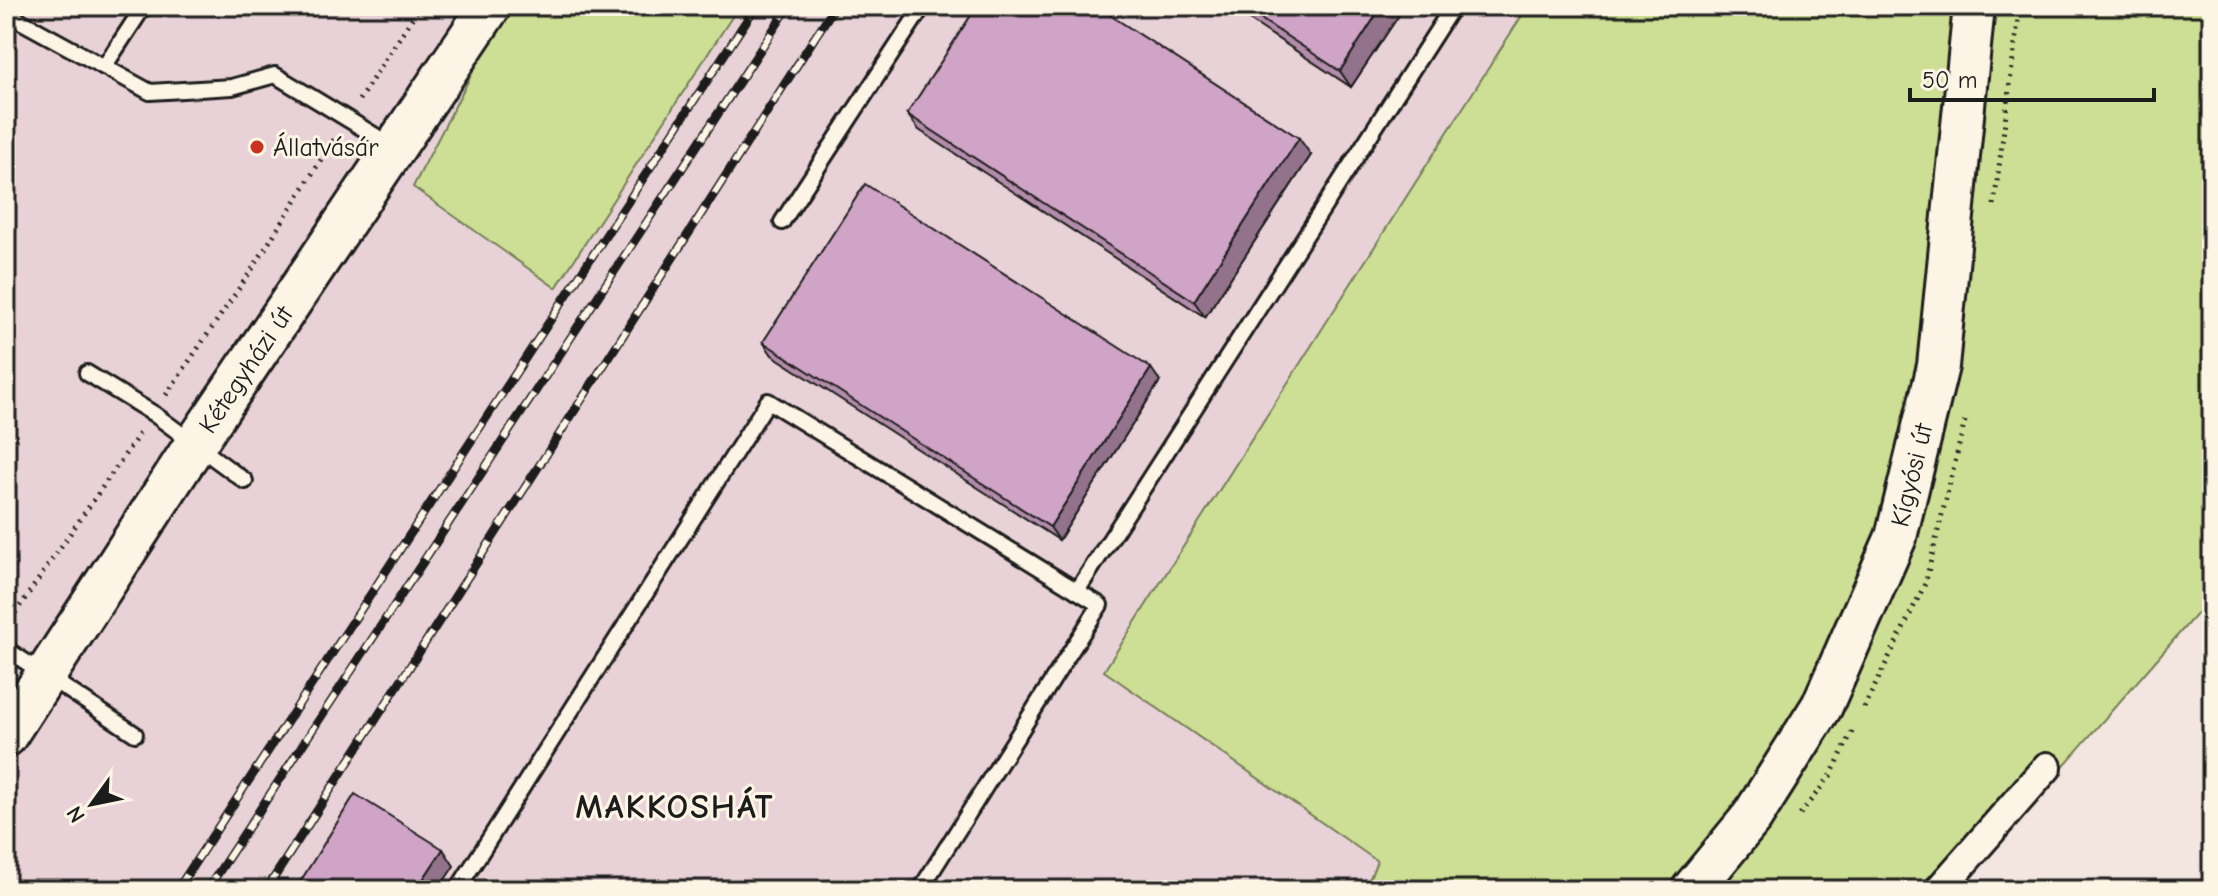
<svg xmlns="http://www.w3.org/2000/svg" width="2218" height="896" font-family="'Comic Neue',sans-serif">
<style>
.built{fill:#e8d2d8}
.green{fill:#cddf94;stroke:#747e58;stroke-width:2}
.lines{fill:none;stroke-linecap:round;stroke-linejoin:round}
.lane-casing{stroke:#1c1c1c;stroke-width:20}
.street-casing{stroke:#1c1c1c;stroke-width:34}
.secondary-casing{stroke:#1c1c1c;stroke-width:46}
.path{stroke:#1c1c1c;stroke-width:5;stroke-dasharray:2 6;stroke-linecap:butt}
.lane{stroke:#fcf5e5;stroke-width:14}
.street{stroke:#fcf5e5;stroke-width:28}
.secondary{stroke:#fcf5e5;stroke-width:40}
.rail-casing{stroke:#1c1c1c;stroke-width:9}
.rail{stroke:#fcf5e5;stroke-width:6;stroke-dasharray:18;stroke-linecap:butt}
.wall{fill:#b38dab;stroke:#1c1c1c;stroke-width:2}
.shaded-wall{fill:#92738b;stroke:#1c1c1c;stroke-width:2}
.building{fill:#d0a4c7;stroke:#1c1c1c;stroke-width:2}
.poi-dot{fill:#c8321e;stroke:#fcf5e5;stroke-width:3}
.labels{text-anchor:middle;stroke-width:6;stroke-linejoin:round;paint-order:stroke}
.poi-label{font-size:26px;fill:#1c1c1c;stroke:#fcf5e5;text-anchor:start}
.street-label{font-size:26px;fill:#1c1c1c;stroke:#fcf5e5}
.district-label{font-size:34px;font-weight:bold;letter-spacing:2px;fill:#1c1c1c;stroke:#fcf5e5}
</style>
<rect width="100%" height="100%" fill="#f3e5df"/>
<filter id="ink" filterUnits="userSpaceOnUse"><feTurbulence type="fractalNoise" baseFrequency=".0125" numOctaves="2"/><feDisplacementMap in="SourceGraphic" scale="16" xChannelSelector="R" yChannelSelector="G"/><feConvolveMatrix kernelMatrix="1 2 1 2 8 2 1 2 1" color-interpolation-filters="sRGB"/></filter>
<g filter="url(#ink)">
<path class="built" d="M 6,6 L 507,6 L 607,211 L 739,6 L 1528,6 L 1104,670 L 1378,861 L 1365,890 L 6,890 Z"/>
<g class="green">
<path d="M 507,6 L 739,6 L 556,288 L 413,187 Z"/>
<path d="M 1528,6 L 2212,6 L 2212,596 L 1955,890 L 1365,890 L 1377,861 L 1104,671 Z"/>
</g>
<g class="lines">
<g class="lane-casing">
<g id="lane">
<path d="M 6,13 L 150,92 L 232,87 L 275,75 L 392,146"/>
<path d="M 104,67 L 144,6"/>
<path d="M 782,222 L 923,6"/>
<path d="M 87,373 L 154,414 L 245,481"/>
<path d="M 1077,591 L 1453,6"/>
<path d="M 6,649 L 135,734"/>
<path d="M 457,890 L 768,401 L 1100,605 L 920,890"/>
</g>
</g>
<g class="street-casing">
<path id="street" d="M 1939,890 L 2047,767"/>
</g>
<g class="secondary-casing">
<g id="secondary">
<path id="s1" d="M 6,736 L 194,446 L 490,6"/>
<path id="s2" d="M 1692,890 L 1752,817 L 1822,706 L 1896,537 L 1938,366 L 1974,6"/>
</g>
</g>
<g class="path">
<path d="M 359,100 L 420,6"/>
<path d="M 1994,205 L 2020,6"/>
<path d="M 166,395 L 253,268 L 336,136"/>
<path d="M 6,626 L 140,433"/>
<path d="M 1864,708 L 1925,584 L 1965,421"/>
<path d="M 1800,814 L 1831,775 L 1854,728"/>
</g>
<use href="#lane" class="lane"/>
<use href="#street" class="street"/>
<use href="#secondary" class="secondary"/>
<g class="rail-casing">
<g id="rail">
<path d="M 177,890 L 756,6"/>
<path d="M 207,890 L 789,6"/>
<path d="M 266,890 L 835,6"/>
</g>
</g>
<use href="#rail" class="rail"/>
</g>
<g class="wall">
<path d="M 1228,6 L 1405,6 L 1351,87 Z"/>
<path d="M 907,114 L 1311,155 L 1205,317 L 919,130 Z"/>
<path d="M 763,342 L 1160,381 L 1059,540 L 772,355 Z"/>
</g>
<g class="shaded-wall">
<path d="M 1382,6 L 1405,6 L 1351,87 L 1340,71 Z"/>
<path d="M 1299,138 L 1311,155 L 1205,317 L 1194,301 Z"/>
<path d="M 1151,368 L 1160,381 L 1059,540 L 1050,527 Z"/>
<path d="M 443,849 L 454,866 L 438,890 L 416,890 Z"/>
</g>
<g class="building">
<path d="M 977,6 L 1096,6 L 1299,138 L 1194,301 L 907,114 Z"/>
<path d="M 1241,6 L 1382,6 L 1340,71 Z"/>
<path d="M 865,184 L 1151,368 L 1050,527 L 763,342 Z"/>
<path d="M 355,794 L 443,849 L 416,890 L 295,890 Z"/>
</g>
</g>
<circle class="poi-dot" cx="257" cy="147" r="8"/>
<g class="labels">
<g class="poi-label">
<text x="273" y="156">Állatvásár</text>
</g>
<g class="street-label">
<text dy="9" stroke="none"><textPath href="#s1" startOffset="438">Kétegyházi út</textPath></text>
<text dy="9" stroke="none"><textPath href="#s2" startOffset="474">Kígyósi út</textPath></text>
</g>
<g class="district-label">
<text x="675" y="818">MAKKOSHÁT</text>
</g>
</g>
<rect width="2218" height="896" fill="none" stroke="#fcf5e5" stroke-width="32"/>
<rect x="16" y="16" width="2186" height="864" fill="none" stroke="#1c1c1c" stroke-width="3" filter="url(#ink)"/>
<g transform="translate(92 804) rotate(237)" stroke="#fcf5e5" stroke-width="6" paint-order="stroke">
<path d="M0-6L14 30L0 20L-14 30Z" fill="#1c1c1c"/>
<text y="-12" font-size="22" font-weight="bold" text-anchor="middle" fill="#1c1c1c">N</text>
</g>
<path d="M1910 88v12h244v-12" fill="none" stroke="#1c1c1c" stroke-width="4"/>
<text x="1922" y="88" font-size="24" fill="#1c1c1c" stroke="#fcf5e5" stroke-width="6" paint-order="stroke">50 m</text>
</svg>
